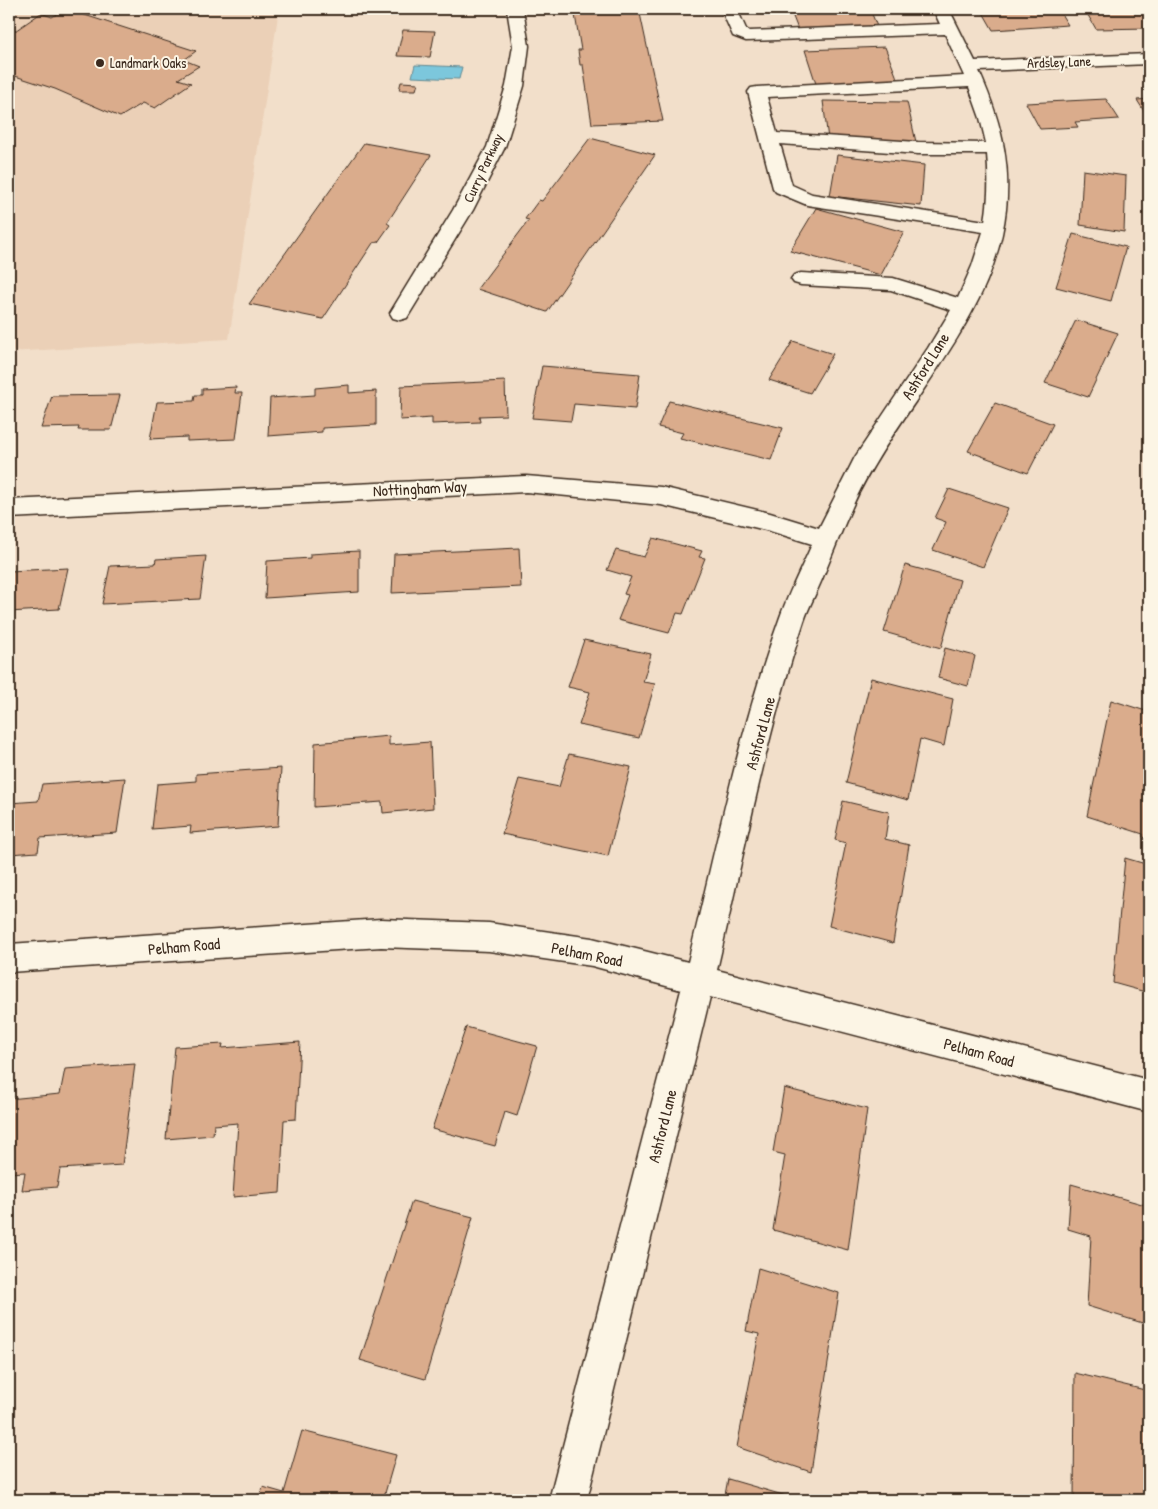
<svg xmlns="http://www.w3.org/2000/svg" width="1158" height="1509" font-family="'Patrick Hand',sans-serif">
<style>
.built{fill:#ebd0b7}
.water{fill:#7cc7dc;stroke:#628890}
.building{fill:#daac8c;stroke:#3b2a1e}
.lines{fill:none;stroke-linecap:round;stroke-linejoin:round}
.minor-casing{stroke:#3b2a1e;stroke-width:3}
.minor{fill:#fcf5e5;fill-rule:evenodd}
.poi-dot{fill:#3b2a1e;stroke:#fcf5e5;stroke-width:2}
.labels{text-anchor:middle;stroke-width:4;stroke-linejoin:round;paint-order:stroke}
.far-street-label{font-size:14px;fill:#3b2a1e;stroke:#fcf5e5}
.far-poi-label{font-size:14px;fill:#3b2a1e;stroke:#fcf5e5;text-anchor:start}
.street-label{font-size:16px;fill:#3b2a1e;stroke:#fcf5e5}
</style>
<rect width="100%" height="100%" fill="#f2dfca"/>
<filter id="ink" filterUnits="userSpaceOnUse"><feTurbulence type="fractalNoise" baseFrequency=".02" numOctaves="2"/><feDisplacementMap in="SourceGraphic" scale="10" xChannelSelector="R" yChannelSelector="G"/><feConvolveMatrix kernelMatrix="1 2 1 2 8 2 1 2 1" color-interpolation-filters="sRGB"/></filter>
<g filter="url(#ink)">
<path class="built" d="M 9,9 L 279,9 L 229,339 L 9,352 Z"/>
<path class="water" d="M 415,65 L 462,67 L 459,79 L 412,77 Z"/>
<g class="building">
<path d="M 66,9 L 196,51 L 184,60 L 199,66 L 178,79 L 191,83 L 155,108 L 143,103 L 120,117 L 55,89 L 9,74 L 9,35 L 41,13 L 52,17 Z"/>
<path d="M 574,9 L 639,9 L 663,121 L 592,124 L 583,65 L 580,65 L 578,50 L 581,50 Z"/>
<path d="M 790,9 L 870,9 L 878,29 L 799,32 Z"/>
<path d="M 981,9 L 1058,9 L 1068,25 L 993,30 Z"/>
<path d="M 1149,9 L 1149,28 L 1096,29 L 1085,10 Z"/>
<path d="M 403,30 L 435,31 L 430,57 L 397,56 Z"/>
<path d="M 885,47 L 899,83 L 817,87 L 805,50 Z"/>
<path d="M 401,82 L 418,83 L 416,90 L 399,90 Z"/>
<path d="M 1106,99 L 1119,119 L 1075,122 L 1078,127 L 1040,129 L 1026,103 Z"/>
<path d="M 1149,99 L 1149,119 L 1137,100 Z"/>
<path d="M 823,101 L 907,102 L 916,142 L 828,139 Z"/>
<path d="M 590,138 L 655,155 L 547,312 L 477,289 L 529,220 L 525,219 L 539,200 L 542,201 Z"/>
<path d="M 364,143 L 431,155 L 387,223 L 390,225 L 378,242 L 373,243 L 323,319 L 249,304 Z"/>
<path d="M 837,155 L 924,165 L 921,206 L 830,196 Z"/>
<path d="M 1083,170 L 1126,176 L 1124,232 L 1080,225 Z"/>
<path d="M 816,208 L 904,232 L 881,275 L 790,251 Z"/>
<path d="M 1073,234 L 1126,247 L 1111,301 L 1056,287 Z"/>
<path d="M 1076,320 L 1118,333 L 1088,397 L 1045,383 Z"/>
<path d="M 793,341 L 833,354 L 810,393 L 769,380 Z"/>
<path d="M 542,366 L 640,374 L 635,409 L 574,404 L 571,421 L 532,418 Z"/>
<path d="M 505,381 L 506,415 L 479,416 L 480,422 L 432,424 L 432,418 L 400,420 L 401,386 Z"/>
<path d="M 349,385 L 349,393 L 376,391 L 376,425 L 322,428 L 322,432 L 268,436 L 270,398 L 315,395 L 315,388 Z"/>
<path d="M 236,387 L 235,393 L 242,393 L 236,439 L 187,441 L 187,437 L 150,439 L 157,402 L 194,401 L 195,395 L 202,395 L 202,389 Z"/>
<path d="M 120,395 L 111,430 L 78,430 L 79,427 L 41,428 L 52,396 Z"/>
<path d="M 669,401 L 783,428 L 771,460 L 680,438 L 683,433 L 658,427 Z"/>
<path d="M 995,403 L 1053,424 L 1028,473 L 968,451 Z"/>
<path d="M 949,489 L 1008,508 L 983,567 L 933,550 L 946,522 L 935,518 Z"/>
<path d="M 653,538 L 702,551 L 699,557 L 705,558 L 683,614 L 677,613 L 669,633 L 618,620 L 628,595 L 624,594 L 631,577 L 607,570 L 616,550 L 644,557 Z"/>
<path d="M 519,548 L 521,587 L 392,593 L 394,554 Z"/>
<path d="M 359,551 L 359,592 L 265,598 L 267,561 L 310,558 L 310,554 Z"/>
<path d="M 206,556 L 200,599 L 102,604 L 110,566 L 155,564 L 156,559 Z"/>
<path d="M 905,565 L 960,580 L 941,648 L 884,632 Z"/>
<path d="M 68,568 L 59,609 L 9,612 L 9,571 Z"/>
<path d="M 584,640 L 651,654 L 643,682 L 655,684 L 639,738 L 579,725 L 590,692 L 568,687 Z"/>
<path d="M 945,648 L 975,656 L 968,686 L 938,678 Z"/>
<path d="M 871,678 L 953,699 L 944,746 L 920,739 L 908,800 L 846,783 Z"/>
<path d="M 1111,700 L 1149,712 L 1149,839 L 1143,837 L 1143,834 L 1087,816 Z"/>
<path d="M 389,736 L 389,745 L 430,742 L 433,808 L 383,813 L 382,802 L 314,807 L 315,743 Z"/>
<path d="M 569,754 L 631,767 L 608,856 L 502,834 L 519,779 L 559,787 Z"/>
<path d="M 281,768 L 278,826 L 190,833 L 191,826 L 152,829 L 157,784 L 196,781 L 196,774 Z"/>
<path d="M 125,778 L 117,833 L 40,838 L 38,852 L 9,854 L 9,803 L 38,801 L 42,784 Z"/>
<path d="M 843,801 L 889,812 L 885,839 L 909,845 L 893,943 L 829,926 L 846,843 L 835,840 Z"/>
<path d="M 1125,858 L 1149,865 L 1149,993 L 1113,983 Z"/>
<path d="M 466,1027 L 537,1046 L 517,1116 L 505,1112 L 495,1146 L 432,1129 Z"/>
<path d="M 300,1042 L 296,1119 L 284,1120 L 280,1193 L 233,1197 L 238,1123 L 214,1125 L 213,1135 L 166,1139 L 175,1047 L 223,1044 L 222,1048 Z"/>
<path d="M 135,1064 L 122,1165 L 60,1169 L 57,1187 L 22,1190 L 25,1172 L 9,1173 L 9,1099 L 60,1094 L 65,1069 Z"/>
<path d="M 784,1088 L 867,1109 L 848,1250 L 773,1230 L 785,1155 L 773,1152 Z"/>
<path d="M 1071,1184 L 1149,1206 L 1149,1325 L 1087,1306 L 1091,1236 L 1068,1229 Z"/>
<path d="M 412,1201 L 473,1217 L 425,1379 L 360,1360 Z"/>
<path d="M 758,1268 L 839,1293 L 811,1472 L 737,1447 L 759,1334 L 746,1331 Z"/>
<path d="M 1075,1373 L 1149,1391 L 1149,1500 L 1074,1500 Z"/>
<path d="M 302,1431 L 396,1455 L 383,1500 L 259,1500 L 263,1487 L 284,1493 Z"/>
<path d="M 728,1479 L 800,1500 L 724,1500 Z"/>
</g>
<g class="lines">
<g class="minor-casing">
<g id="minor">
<path d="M 507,9 L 523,9 L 529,46 L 524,86 L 505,147 L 473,210 L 407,318 L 400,320 L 393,318 L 390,313 L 453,210 L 487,147 L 506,86 L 513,46 Z"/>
<path d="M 721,9 L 737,9 L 746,29 L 749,31 L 940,24 L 933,9 L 949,9 L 975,61 L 1149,54 L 1149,64 L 979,71 C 1003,125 1015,174 1002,234 C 981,332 895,414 853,505 C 842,529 833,553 823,577 C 817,592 809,606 804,621 C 766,735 744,854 717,970 L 1149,1080 L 1149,1112 L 710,997 L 587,1500 L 549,1500 L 681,990 L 592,966 L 489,951 L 381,947 L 9,972 L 9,944 L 381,919 L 489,923 L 592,938 L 688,962 C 716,848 739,731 779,620 C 788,594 801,569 812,544 L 770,531 L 661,505 L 526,492 L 9,518 L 9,500 L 526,476 L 661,487 L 770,513 L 819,528 L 855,457 L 928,348 L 951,310 L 891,290 L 801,285 L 794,283 L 791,279 L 794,275 L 801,273 L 893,278 L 958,298 L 972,266 L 983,232 L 807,205 L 776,192 L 773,188 L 748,92 L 751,88 L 757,87 L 964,76 L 945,34 L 746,41 L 733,36 ZM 969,87 L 980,118 L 986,143 L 918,142 L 777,133 L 767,97 ZM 780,144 L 918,154 L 987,154 C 989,177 989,198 985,221 L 812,194 L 792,185 Z"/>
</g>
</g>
<use href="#minor" class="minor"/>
</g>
</g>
<circle class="poi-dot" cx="100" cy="63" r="5"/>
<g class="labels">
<g class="far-street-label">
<text transform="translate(1059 62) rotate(-2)" y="5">Ardsley Lane</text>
<text transform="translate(483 168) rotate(-65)" y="5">Curry Parkway</text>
</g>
<g class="far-poi-label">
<text x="110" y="68">Landmark Oaks</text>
</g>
<g class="street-label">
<text transform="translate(925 366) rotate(-58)" y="6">Ashford Lane</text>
<text transform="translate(420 488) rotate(-3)" y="6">Nottingham Way</text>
<text transform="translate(760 733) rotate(-75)" y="6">Ashford Lane</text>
<text transform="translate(184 946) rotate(-5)" y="6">Pelham Road</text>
<text transform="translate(587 954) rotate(11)" y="6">Pelham Road</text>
<text transform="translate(979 1052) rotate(15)" y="6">Pelham Road</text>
<text transform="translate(662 1126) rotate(-76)" y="6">Ashford Lane</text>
</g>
</g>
<rect width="1158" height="1509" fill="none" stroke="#fcf5e5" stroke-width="30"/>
<rect x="15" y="15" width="1128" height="1479" fill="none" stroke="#3b2a1e" stroke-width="2" filter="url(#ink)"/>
</svg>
